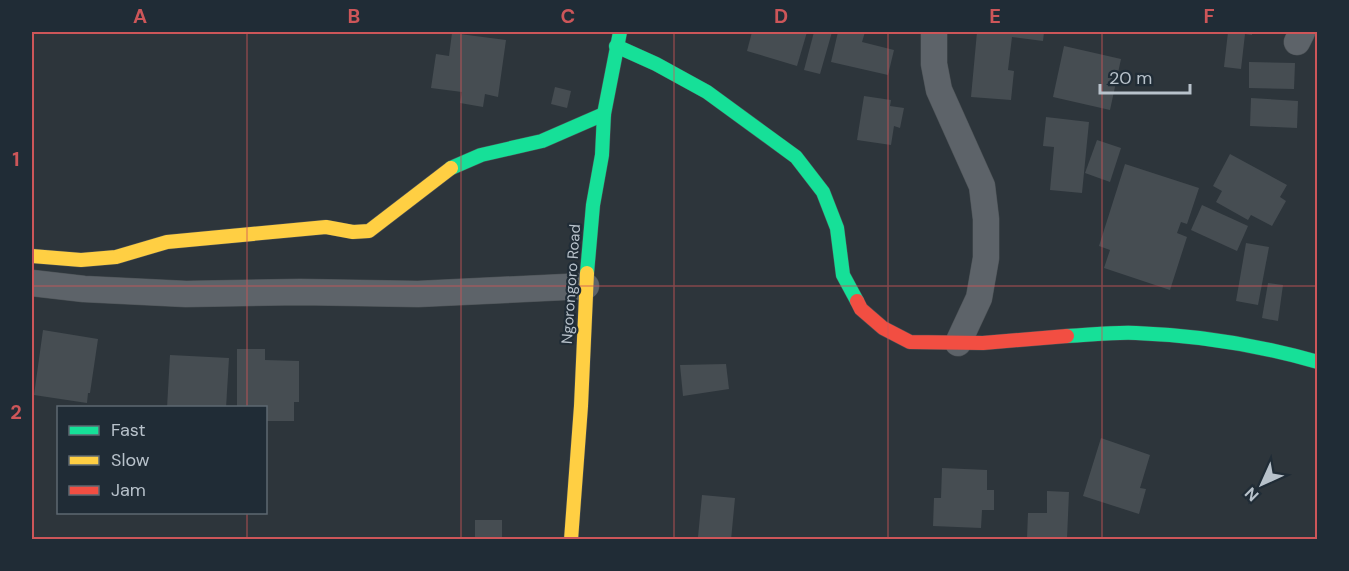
<svg xmlns="http://www.w3.org/2000/svg" width="1349" height="571" font-family="'DM Sans',sans-serif">
<style>
.building{fill:#464d52}
.lines{fill:none;stroke-linecap:round;stroke-linejoin:round}
.street-casing{stroke:#4b5155;stroke-width:27}
.fast-casing{stroke:#4b5155;stroke-width:15}
.slow-casing{stroke:#4b5155;stroke-width:15}
.jam-casing{stroke:#4b5155;stroke-width:15}
.street{stroke:#5d6369;stroke-width:26}
.fast{stroke:#16e098;stroke-width:14}
.slow{stroke:#ffcf43;stroke-width:14}
.jam{stroke:#f24e42;stroke-width:14}
.grid{fill:none;stroke:#cd5659;stroke-width:1.5;stroke-opacity:0.55}
.labels{text-anchor:middle;stroke-width:4.5;stroke-linejoin:round;paint-order:stroke}
.street-label{font-size:15px;fill:#b8c2cb;stroke:#202c36}
.neatline{fill:none;stroke:#cd5659;stroke-width:2}
.grid-label{font-size:20px;text-anchor:middle;font-weight:bold;fill:#cd5659}
</style>
<rect width="100%" height="100%" fill="#2d353b"/>
<g class="building">
<path d="M 752,32 L 807,32 L 797,66 L 747,51 Z"/>
<path d="M 814,32 L 832,32 L 820,74 L 804,70 Z"/>
<path d="M 838,32 L 865,32 L 862,42 L 894,50 L 888,75 L 831,62 Z"/>
<path d="M 977,32 L 1044,32 L 1043,41 L 1012,37 L 1008,70 L 1014,71 L 1011,100 L 971,97 Z"/>
<path d="M 1228,32 L 1252,32 L 1252,35 L 1245,34 L 1241,69 L 1224,67 Z"/>
<path d="M 452,33 L 506,40 L 498,97 L 485,94 L 483,107 L 460,103 L 462,92 L 431,88 L 436,54 L 449,56 Z"/>
<path d="M 1064,46 L 1121,59 L 1110,110 L 1053,97 Z"/>
<path d="M 1249,62 L 1295,63 L 1294,89 L 1249,88 Z"/>
<path d="M 555,87 L 571,91 L 567,108 L 551,104 Z"/>
<path d="M 864,96 L 891,100 L 890,106 L 904,108 L 900,128 L 894,126 L 891,145 L 857,140 Z"/>
<path d="M 1251,98 L 1298,101 L 1297,128 L 1250,126 Z"/>
<path d="M 1046,117 L 1089,122 L 1082,193 L 1050,190 L 1054,147 L 1043,146 Z"/>
<path d="M 1097,140 L 1121,148 L 1110,182 L 1085,173 Z"/>
<path d="M 1230,154 L 1287,185 L 1280,197 L 1286,201 L 1272,226 L 1251,215 L 1248,220 L 1216,202 L 1222,191 L 1213,186 Z"/>
<path d="M 1125,164 L 1199,188 L 1187,224 L 1181,222 L 1177,233 L 1187,237 L 1170,290 L 1104,268 L 1110,250 L 1099,246 Z"/>
<path d="M 1202,205 L 1248,226 L 1237,251 L 1191,230 Z"/>
<path d="M 1246,243 L 1269,247 L 1258,305 L 1236,301 Z"/>
<path d="M 1268,283 L 1283,285 L 1278,321 L 1262,318 Z"/>
<path d="M 43,330 L 98,339 L 90,393 L 88,393 L 87,403 L 34,395 Z"/>
<path d="M 237,349 L 265,349 L 265,360 L 299,361 L 299,402 L 294,402 L 294,421 L 266,421 L 266,408 L 237,408 Z"/>
<path d="M 170,355 L 229,358 L 226,408 L 167,408 Z"/>
<path d="M 726,364 L 729,389 L 683,396 L 680,365 Z"/>
<path d="M 1101,438 L 1150,455 L 1140,488 L 1146,489 L 1139,514 L 1083,496 Z"/>
<path d="M 942,468 L 987,470 L 987,490 L 994,490 L 994,510 L 982,510 L 981,528 L 933,526 L 934,498 L 941,498 Z"/>
<path d="M 1047,491 L 1069,492 L 1067,539 L 1027,538 L 1028,513 L 1047,513 Z"/>
<path d="M 702,495 L 735,498 L 731,540 L 698,537 Z"/>
<path d="M 475,520 L 502,520 L 502,537 L 475,538 Z"/>
</g>
<g class="lines">
<g class="street-casing">
<g id="street">
<path d="M 934,32 L 934,64 L 939,90 L 982,186 L 986,219 L 986,258 L 979,298 L 958,343"/>
<path d="M 1297,42 L 1302,32"/>
<path d="M 32,283 L 84,289 L 186,294 L 300,292 L 418,294 L 586,286"/>
</g>
</g>
<g class="fast-casing">
<g id="fast">
<path d="M 616,46 L 656,64 L 707,92 L 796,157 L 823,192 L 837,228 L 843,275 L 857,301"/>
<path d="M 451,168 L 481,155 L 542,141 L 604,114"/>
<path d="M 587,273 L 593,205 L 602,155 L 604,114 L 620,32"/>
<path d="M 1067,336 C 1090,335 1113,332 1136,333 C 1198,335 1258,345 1318,362"/>
</g>
</g>
<g class="slow-casing">
<g id="slow">
<path d="M 32,256 L 81,260 L 116,257 L 167,242 L 326,227 L 353,232 L 369,231 L 451,168"/>
<path d="M 571,540 L 581,406 L 587,273"/>
</g>
</g>
<g class="jam-casing">
<path id="jam" d="M 857,301 L 861,309 L 883,328 L 910,342 L 983,343 L 1067,336"/>
</g>
<use href="#street" class="street"/>
<use href="#fast" class="fast"/>
<use href="#slow" class="slow"/>
<use href="#jam" class="jam"/>
</g>
<path class="grid" d="M 247,32 L 247,408M 461,32 L 461,540M 674,32 L 674,540M 888,32 L 888,540M 1102,32 L 1102,540M 32,286 L 1318,286M 247,512 L 247,540"/>
<g class="labels">
<g class="street-label">
<text transform="translate(571 284) rotate(-86)" y="5">Ngorongoro Road</text>
</g>
</g>
<rect width="1349" height="571" fill="none" stroke="#202c36" stroke-width="66"/>
<rect x="57" y="406" width="210" height="108" fill="#202c36" stroke="#5d6872" stroke-width="1.5"/>
<rect x="69" y="426" width="30" height="9" fill="#16e098" stroke="#5d6872" stroke-width="1.5"/>
<text x="111" y="436" font-size="18" fill="#b8c2cb">Fast</text>
<rect x="69" y="456" width="30" height="9" fill="#ffcf43" stroke="#5d6872" stroke-width="1.5"/>
<text x="111" y="466" font-size="18" fill="#b8c2cb">Slow</text>
<rect x="69" y="486" width="30" height="9" fill="#f24e42" stroke="#5d6872" stroke-width="1.5"/>
<text x="111" y="496" font-size="18" fill="#b8c2cb">Jam</text>
<g transform="translate(1262 484) rotate(225)" stroke="#202c36" stroke-width="4.5" paint-order="stroke">
<path d="M0-4.5L10 22L0 15L-10 22Z" fill="#b8c2cb"/>
<text y="-9" font-size="16" font-weight="bold" text-anchor="middle" fill="#b8c2cb">N</text>
</g>
<path d="M1100 84v9h90v-9" fill="none" stroke="#b8c2cb" stroke-width="3"/>
<text x="1109" y="84" font-size="18" fill="#b8c2cb" stroke="#202c36" stroke-width="4.5" paint-order="stroke">20 m</text>
<rect x="33" y="33" width="1283" height="505" class="neatline"/>
<g class="grid-label">
<text x="140" y="23">A</text>
<text x="354" y="23">B</text>
<text x="568" y="23">C</text>
<text x="781" y="23">D</text>
<text x="995" y="23">E</text>
<text x="1209" y="23">F</text>
<text x="16" y="166">1</text>
<text x="16" y="419">2</text>
</g>
</svg>
